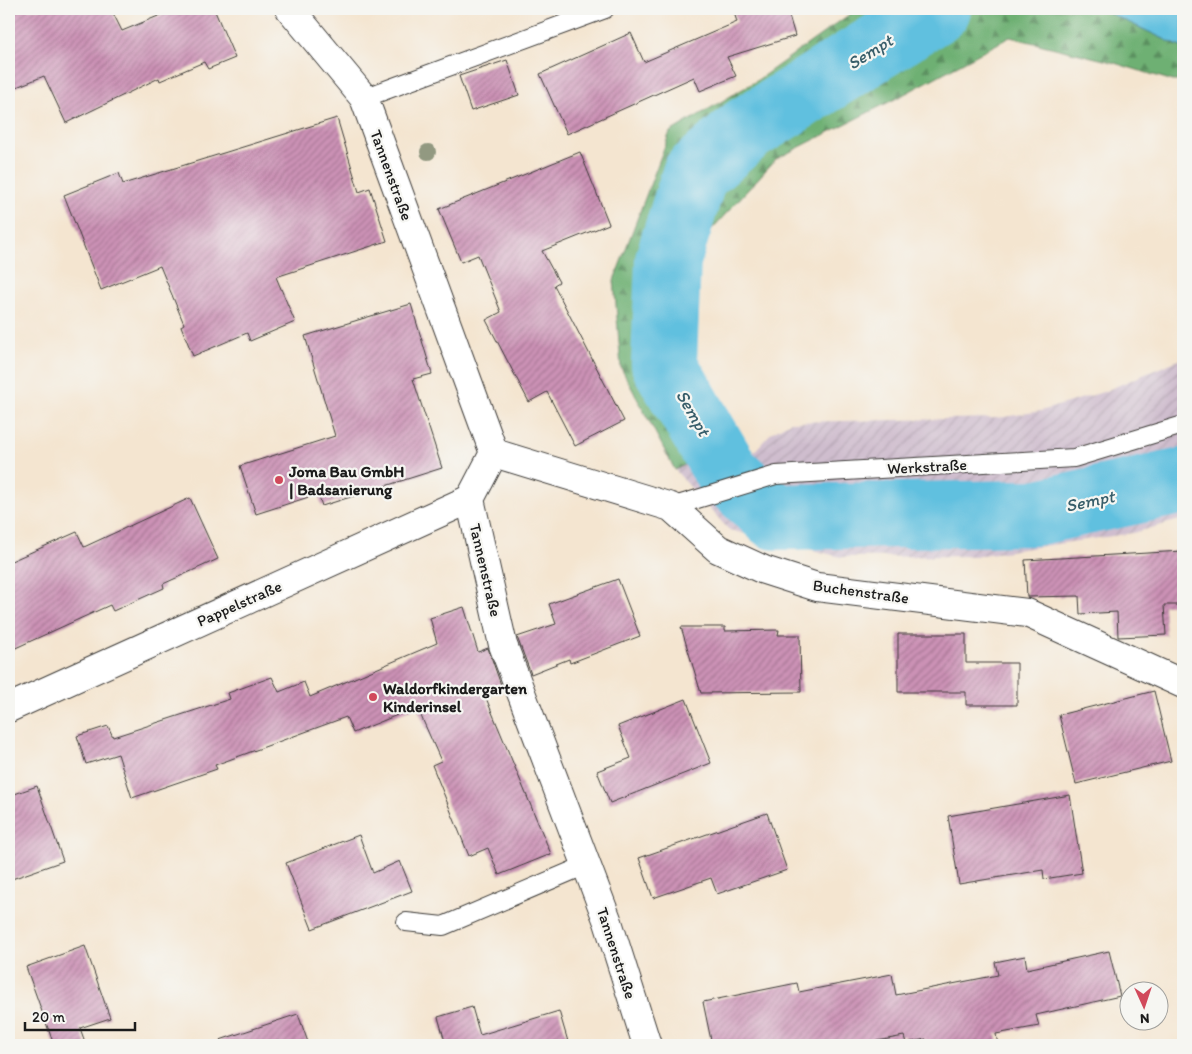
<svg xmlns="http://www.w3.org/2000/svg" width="1192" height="1054" font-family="Itim,sans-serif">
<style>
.industrial{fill:url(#industrial-furrows)}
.forest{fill:url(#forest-firs);stroke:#456648}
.water{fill:#61c0df;stroke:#3e6e7e}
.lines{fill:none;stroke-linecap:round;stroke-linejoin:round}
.river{stroke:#61c0df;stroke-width:66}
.building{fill:url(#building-hatch)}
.service-casing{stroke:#3c3a37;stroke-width:20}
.minor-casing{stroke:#3c3a37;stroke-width:30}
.service{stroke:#fff;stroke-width:18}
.minor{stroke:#fff;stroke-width:28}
.tree{fill:#929981}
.poi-dot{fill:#d1495b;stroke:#f6f6f2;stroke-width:2}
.labels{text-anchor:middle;stroke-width:4.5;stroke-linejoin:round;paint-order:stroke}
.street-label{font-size:16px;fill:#1c1c1c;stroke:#f6f6f2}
.poi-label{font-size:16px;font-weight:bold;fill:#1c1c1c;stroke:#f6f6f2;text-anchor:start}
.water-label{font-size:18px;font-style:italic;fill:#385e6a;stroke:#f6f6f2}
</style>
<defs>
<pattern id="industrial-furrows" width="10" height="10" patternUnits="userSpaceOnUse" patternTransform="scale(1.25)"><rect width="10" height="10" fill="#cfbdce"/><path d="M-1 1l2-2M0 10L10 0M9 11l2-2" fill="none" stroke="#b1a2b0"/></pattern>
<pattern id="forest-firs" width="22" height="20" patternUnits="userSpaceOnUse" patternTransform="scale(1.25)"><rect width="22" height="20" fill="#6eb073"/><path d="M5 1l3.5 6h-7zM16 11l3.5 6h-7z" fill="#5a8e5e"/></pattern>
<pattern id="building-hatch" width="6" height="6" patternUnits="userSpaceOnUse" patternTransform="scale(1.25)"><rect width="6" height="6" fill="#cc92b6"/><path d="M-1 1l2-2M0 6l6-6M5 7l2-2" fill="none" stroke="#a57693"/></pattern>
</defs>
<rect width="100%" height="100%" fill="#f6f6f2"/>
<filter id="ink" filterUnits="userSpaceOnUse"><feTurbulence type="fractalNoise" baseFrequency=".02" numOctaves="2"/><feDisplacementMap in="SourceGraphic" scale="10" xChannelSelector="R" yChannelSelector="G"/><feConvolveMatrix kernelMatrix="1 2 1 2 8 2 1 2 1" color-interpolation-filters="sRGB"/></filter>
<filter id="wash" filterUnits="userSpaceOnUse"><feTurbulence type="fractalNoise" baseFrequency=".0096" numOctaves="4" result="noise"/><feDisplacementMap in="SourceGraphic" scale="20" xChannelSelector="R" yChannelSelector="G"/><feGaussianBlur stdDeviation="1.12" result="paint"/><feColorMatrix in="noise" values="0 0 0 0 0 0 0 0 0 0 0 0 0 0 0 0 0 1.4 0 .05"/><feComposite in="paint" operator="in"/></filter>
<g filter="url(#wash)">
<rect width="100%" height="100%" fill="#f4e5d0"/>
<path class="industrial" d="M 1183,358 L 1183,519 L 1133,533 L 975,556 L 841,557 L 729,530 L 675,470 L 724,443 L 753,453 L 771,433 L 790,422 L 998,418 L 1041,411 L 1103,392 Z"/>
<path class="forest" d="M 857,9 L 916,9 L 914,11 L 928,27 L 953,9 L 1103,9 L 1183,48 L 1183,81 L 1173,81 L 1108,61 L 1010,37 L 899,97 L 776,159 L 702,240 L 688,332 L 707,388 L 753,453 L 724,443 L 675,470 L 621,368 L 614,280 L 670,132 L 756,81 Z"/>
<g class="water">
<path d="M 916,9 L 953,9 L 928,27 L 913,11 Z"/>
<path d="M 1103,9 L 1183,9 L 1183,48 L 1111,14 Z"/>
</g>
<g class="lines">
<path class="river" d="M 938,9 L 747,129 L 695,174 L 668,260 L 664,364 L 728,474 L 775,517 L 1034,513 L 1183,481"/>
</g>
<g id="blocks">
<g class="building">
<path d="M 9,9 L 111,9 L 122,31 L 175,9 L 214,9 L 235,58 L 208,69 L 204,62 L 160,81 L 159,78 L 66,123 L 44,76 L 9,90 Z"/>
<path d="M 733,9 L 787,9 L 795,36 L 727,57 L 736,76 L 700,91 L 694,77 L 567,134 L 540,74 L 631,33 L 644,62 L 737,22 Z"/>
<path d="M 507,60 L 519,95 L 471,111 L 459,76 Z"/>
<path d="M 337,118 L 359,192 L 370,188 L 387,241 L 276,277 L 295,322 L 250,341 L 247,333 L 193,356 L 181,326 L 184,324 L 160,266 L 101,290 L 64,195 L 119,173 L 123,184 Z"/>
<path d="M 580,152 L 609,224 L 542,251 L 559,282 L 554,285 L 624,421 L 575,446 L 547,392 L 529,402 L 486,320 L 501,312 L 478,255 L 461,262 L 439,209 Z"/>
<path d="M 411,304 L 432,374 L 413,379 L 442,468 L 322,506 L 318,494 L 256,514 L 240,466 L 335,436 L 305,336 Z"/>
<path d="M 190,498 L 218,559 L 163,584 L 164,588 L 113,611 L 110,605 L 9,651 L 9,562 L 77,532 L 84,547 Z"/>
<path d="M 1183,551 L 1183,605 L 1164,605 L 1166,635 L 1118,637 L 1117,612 L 1080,614 L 1079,596 L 1027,597 L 1025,560 Z"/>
<path d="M 618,579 L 640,636 L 570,663 L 569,659 L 531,674 L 517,637 L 556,624 L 549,604 Z"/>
<path d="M 464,607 L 478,652 L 488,648 L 501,685 L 489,689 L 491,696 L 486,698 L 551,854 L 499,875 L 488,848 L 469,856 L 432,765 L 441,761 L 417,707 L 353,733 L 346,717 L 215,765 L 217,769 L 132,798 L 118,754 L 86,764 L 77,736 L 108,726 L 113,737 L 230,699 L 228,693 L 272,677 L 279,692 L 304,682 L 310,697 L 437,643 L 430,618 Z"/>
<path d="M 681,627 L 725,627 L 725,631 L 779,630 L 778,635 L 800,635 L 801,692 L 701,693 Z"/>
<path d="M 898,634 L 966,634 L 966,663 L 1017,663 L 1017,705 L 966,705 L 966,692 L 898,692 Z"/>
<path d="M 1154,691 L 1171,761 L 1076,784 L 1059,715 Z"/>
<path d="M 686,699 L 711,763 L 610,803 L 597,771 L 631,758 L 618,726 Z"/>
<path d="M 37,786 L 63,861 L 9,880 L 9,796 Z"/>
<path d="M 1070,795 L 1082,873 L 1044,879 L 1043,870 L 959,884 L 948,816 Z"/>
<path d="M 767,813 L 787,870 L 717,894 L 711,878 L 653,898 L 639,858 Z"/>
<path d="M 359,835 L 373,873 L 400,861 L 412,891 L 312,929 L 286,863 Z"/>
<path d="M 85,946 L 110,1018 L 80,1028 L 86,1045 L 54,1045 L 26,967 Z"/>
<path d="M 1109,951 L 1120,996 L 1036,1015 L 1039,1026 L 996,1034 L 998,1045 L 927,1045 L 926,1039 L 906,1043 L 904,1036 L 856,1045 L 712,1045 L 703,1002 L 797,983 L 799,992 L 892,974 L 896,995 L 998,975 L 995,962 L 1025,956 L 1027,969 Z"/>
<path d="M 472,1007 L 480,1035 L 559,1011 L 569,1045 L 446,1045 L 438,1017 Z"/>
<path d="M 298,1014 L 309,1045 L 221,1045 L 220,1040 Z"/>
</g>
</g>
</g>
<g filter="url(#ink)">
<use href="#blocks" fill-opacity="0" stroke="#3c3a37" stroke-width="1"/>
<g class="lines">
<g class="service-casing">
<g id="service">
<path d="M 364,98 L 605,9"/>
<path d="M 671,507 L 776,475 L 1074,458 L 1183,425"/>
<path d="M 406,922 L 443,926 L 586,865"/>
</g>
</g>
<g class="minor-casing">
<g id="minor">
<path d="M 290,9 L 364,98 L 494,453 L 470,499 L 503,645 L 608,922 L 647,1045"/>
<path d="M 494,453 L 671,507 L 718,549 L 764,570 L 817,587 L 1027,613 L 1183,684"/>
<path d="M 9,708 L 470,499"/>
</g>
</g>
<use href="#service" class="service"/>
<use href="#minor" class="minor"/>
</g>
<circle class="tree" cx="428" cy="152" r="8"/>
</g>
<g class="poi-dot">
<circle cx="279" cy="480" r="5"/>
<circle cx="373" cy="697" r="5"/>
</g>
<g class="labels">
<g class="street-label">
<text transform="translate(392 175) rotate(70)" y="6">Tannenstraße</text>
<text transform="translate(927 466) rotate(-3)" y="6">Werkstraße</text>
<text transform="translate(486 570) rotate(77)" y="6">Tannenstraße</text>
<text transform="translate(861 591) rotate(8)" y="6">Buchenstraße</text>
<text transform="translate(239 603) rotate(-24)" y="6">Pappelstraße</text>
<text transform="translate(617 953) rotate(72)" y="6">Tannenstraße</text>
</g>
<g class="poi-label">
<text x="289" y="477">Joma Bau GmbH<tspan x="289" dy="18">| Badsanierung</tspan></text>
<text x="383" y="694">Waldorfkindergarten<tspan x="383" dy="18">Kinderinsel</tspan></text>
</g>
<g class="water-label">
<text transform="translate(870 52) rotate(-32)" y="6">Sempt</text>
<text transform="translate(693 413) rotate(60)" y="6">Sempt</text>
<text transform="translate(1090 501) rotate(-12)" y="6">Sempt</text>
</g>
</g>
<rect width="1192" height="1054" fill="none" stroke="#f6f6f2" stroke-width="30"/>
<g transform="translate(1144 1006) rotate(177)"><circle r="24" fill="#f6f6f2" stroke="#9f9f9c"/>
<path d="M0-4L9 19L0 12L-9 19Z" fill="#d1495b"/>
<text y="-8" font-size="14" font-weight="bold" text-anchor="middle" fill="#1c1c1c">N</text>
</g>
<path d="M25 1022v8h110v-8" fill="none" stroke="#1c1c1c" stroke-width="2.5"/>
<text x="32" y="1022" font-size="15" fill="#1c1c1c" stroke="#f6f6f2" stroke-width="4" paint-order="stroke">20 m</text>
</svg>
